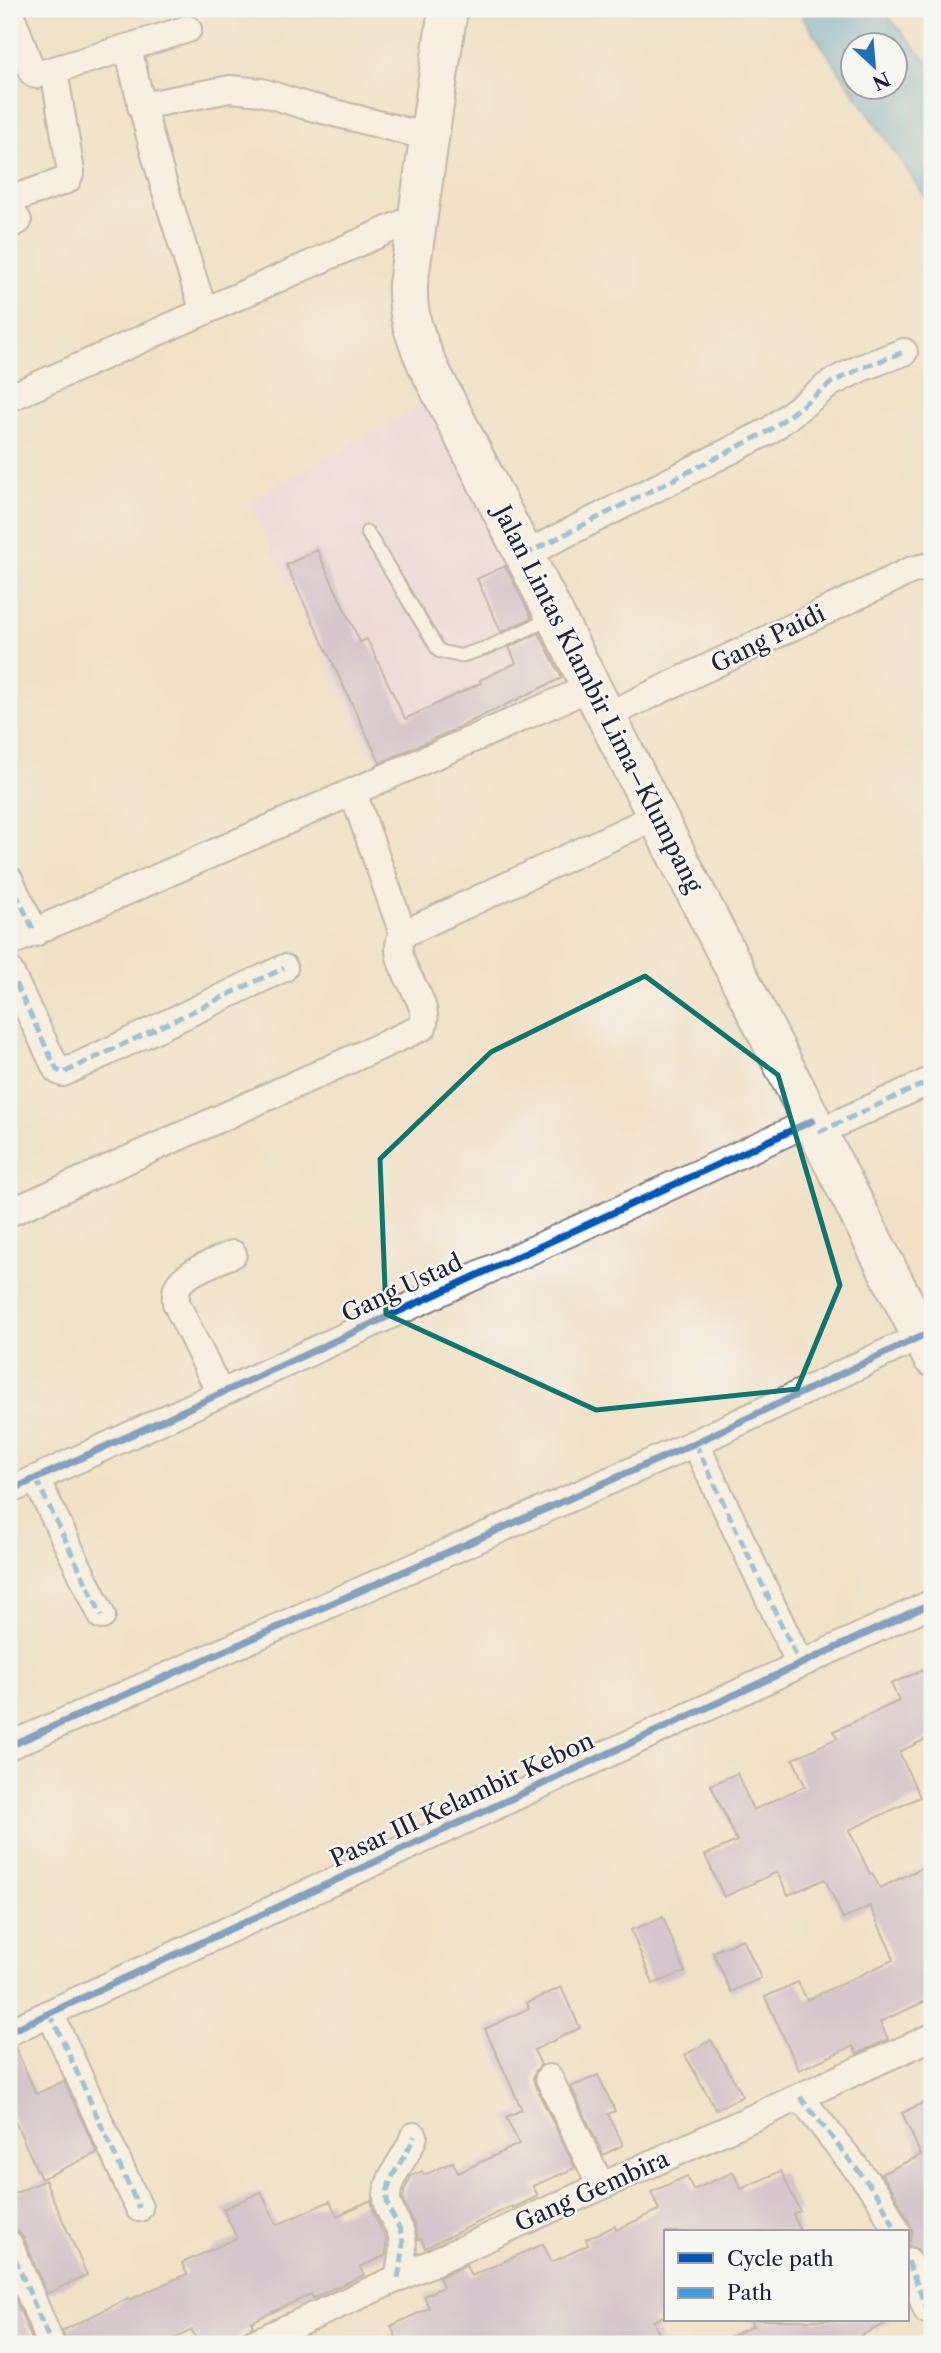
<svg xmlns="http://www.w3.org/2000/svg" width="941" height="2353" font-family="'Libre Caslon Text',serif">
<style>
.built{fill:#e9d2ee}
.water{fill:#5daad6;stroke:#406688;stroke-width:2;fill-rule:evenodd}
.building{fill:#b4a3d2}
.lines{fill:none;stroke-linecap:round;stroke-linejoin:round}
.lane-casing{stroke:#8a8281;stroke-width:16}
.street-casing{stroke:#8a8281;stroke-width:30}
.primary-casing{stroke:#8a8281;stroke-width:42}
.lane{stroke:#fff;stroke-width:12}
.street{stroke:#fff;stroke-width:26}
.primary{stroke:#fff;stroke-width:38}
.quiet{stroke:#3c9ce2;stroke-width:5;stroke-dasharray:10 5;stroke-linecap:butt}
.cycleway-casing{stroke:#f6f6f2;stroke-width:11}
.cycleway{stroke:#0057b8;stroke-width:7}
.marked{fill:none;stroke:#0f766e;stroke-width:5;stroke-linejoin:round}
.labels{text-anchor:middle;stroke-width:5;stroke-linejoin:round;paint-order:stroke}
.street-label{font-size:24px;fill:#22223b;stroke:#f6f6f2}
</style>
<rect width="100%" height="100%" fill="#f6f6f2"/>
<filter id="ink" filterUnits="userSpaceOnUse"><feTurbulence type="fractalNoise" baseFrequency=".0143" numOctaves="2"/><feDisplacementMap in="SourceGraphic" scale="14" xChannelSelector="R" yChannelSelector="G"/><feConvolveMatrix kernelMatrix="1 2 1 2 8 2 1 2 1" color-interpolation-filters="sRGB"/></filter>
<filter id="wash" filterUnits="userSpaceOnUse"><feTurbulence type="fractalNoise" baseFrequency=".00686" numOctaves="4" result="noise"/><feDisplacementMap in="SourceGraphic" scale="28" xChannelSelector="R" yChannelSelector="G"/><feGaussianBlur stdDeviation="1.57" result="paint"/><feColorMatrix in="noise" values="0 0 0 0 0 0 0 0 0 0 0 0 0 0 0 0 0 1.4 0 .05"/><feComposite in="paint" operator="in"/></filter>
<g filter="url(#wash)">
<rect width="100%" height="100%" fill="#f1e1c7"/>
<path class="built" d="M 439,395 L 584,682 L 380,775 L 249,501 Z"/>
<path class="water" d="M 797,9 L 882,9 L 932,67 L 932,207 ZM 853,46 L 895,46 L 895,88 L 853,88 Z"/>
<g id="blocks">
<g class="building">
<path d="M 317,550 L 360,642 L 367,639 L 405,719 L 481,683 L 480,680 L 516,663 L 509,647 L 539,633 L 562,678 L 451,731 L 380,763 L 286,565 Z"/>
<path d="M 505,566 L 532,618 L 501,632 L 477,579 Z"/>
<path d="M 922,1670 L 932,1692 L 932,1736 L 899,1752 L 920,1797 L 849,1830 L 870,1874 L 872,1873 L 880,1888 L 932,1863 L 932,1998 L 880,2022 L 888,2039 L 857,2054 L 853,2046 L 799,2070 L 765,1997 L 798,1982 L 807,2000 L 893,1960 L 891,1952 L 870,1906 L 843,1919 L 825,1879 L 788,1895 L 777,1872 L 724,1897 L 705,1855 L 737,1841 L 711,1785 L 737,1773 L 753,1810 L 805,1786 L 793,1759 L 837,1738 L 834,1731 L 899,1701 L 891,1684 Z"/>
<path d="M 663,1917 L 685,1972 L 653,1984 L 631,1930 Z"/>
<path d="M 743,1939 L 761,1978 L 731,1992 L 713,1952 Z"/>
<path d="M 561,1987 L 580,2028 L 534,2050 L 541,2065 L 536,2070 L 533,2078 L 535,2085 L 575,2168 L 533,2186 L 538,2196 L 513,2208 L 512,2206 L 425,2248 L 421,2239 L 418,2240 L 414,2224 L 403,2201 L 404,2191 L 411,2176 L 422,2171 L 424,2175 L 453,2162 L 458,2173 L 519,2144 L 506,2117 L 522,2110 L 485,2029 L 529,2008 L 527,2003 Z"/>
<path d="M 711,2040 L 743,2096 L 716,2110 L 685,2055 Z"/>
<path d="M 15,2047 L 36,2094 L 64,2081 L 97,2153 L 41,2179 L 9,2108 L 9,2048 Z"/>
<path d="M 598,2075 L 615,2111 L 608,2114 L 623,2145 L 603,2155 L 571,2087 Z"/>
<path d="M 932,2098 L 932,2270 L 929,2272 L 918,2249 L 908,2246 L 913,2233 L 911,2225 L 893,2190 L 881,2174 L 921,2155 L 902,2113 Z"/>
<path d="M 781,2171 L 800,2211 L 793,2214 L 801,2232 L 666,2232 L 666,2315 L 653,2321 L 664,2344 L 537,2344 L 533,2336 L 514,2344 L 399,2344 L 391,2326 L 429,2308 L 424,2296 L 443,2287 L 439,2277 L 466,2265 L 471,2276 L 543,2244 L 552,2262 L 588,2245 L 586,2239 L 615,2226 L 616,2230 L 659,2210 L 651,2192 L 687,2176 L 693,2190 L 733,2172 L 741,2189 Z"/>
<path d="M 45,2180 L 87,2275 L 47,2294 L 24,2238 L 18,2231 L 9,2227 L 9,2196 Z"/>
<path d="M 261,2192 L 277,2225 L 330,2201 L 337,2216 L 371,2200 L 374,2214 L 386,2239 L 386,2255 L 360,2267 L 364,2275 L 313,2298 L 311,2294 L 251,2322 L 253,2326 L 240,2334 L 237,2344 L 198,2344 L 192,2330 L 163,2344 L 66,2344 L 62,2331 L 128,2298 L 129,2300 L 187,2274 L 182,2263 L 237,2238 L 223,2209 Z"/>
<path d="M 9,2284 L 34,2344 L 9,2344 Z"/>
<path d="M 750,2320 L 893,2320 L 843,2344 L 714,2344 L 753,2326 Z"/>
</g>
</g>
</g>
<g filter="url(#ink)">
<use href="#blocks" fill-opacity="0" stroke="#8a8281" stroke-width="2"/>
<g class="lines">
<g class="lane-casing">
<path id="lane" d="M 367,532 L 439,651 L 460,656 L 489,647 L 552,618"/>
</g>
<g class="street-casing">
<g id="street">
<path d="M 128,48 C 148,138 175,224 204,311"/>
<path d="M 54,70 L 188,29"/>
<path d="M 141,106 L 230,89 L 262,92 L 303,105 L 429,137"/>
<path d="M 9,225 L 18,221 L 9,206 L 12,199 L 67,180 L 71,172 L 54,70 L 36,75 L 32,72 L 10,12"/>
<path d="M 9,398 L 417,217"/>
<path d="M 524,555 L 769,431 L 831,383 L 861,368 L 904,352"/>
<path d="M 606,716 L 912,570 L 924,567 L 932,573"/>
<path d="M 353,792 L 403,934"/>
<path d="M 9,879 L 35,933"/>
<path d="M 9,943 L 591,687"/>
<path d="M 9,970 L 57,1070 L 63,1073 L 284,968"/>
<path d="M 819,1132 L 932,1080"/>
<path d="M 9,1213 L 423,1027 C 433,998 385,962 403,934 L 657,816"/>
<path d="M 220,1393 L 176,1303 C 176,1297 175,1291 178,1286 C 184,1273 219,1260 233,1254"/>
<path d="M 695,1443 L 800,1664"/>
<path d="M 36,1479 L 102,1616"/>
<path d="M 9,1491 L 812,1121"/>
<path d="M 9,1746 L 695,1443 L 921,1336"/>
<path d="M 50,2013 L 139,2208"/>
<path d="M 9,2032 L 932,1603"/>
<path d="M 549,2078 L 601,2186"/>
<path d="M 800,2097 L 879,2197 L 897,2232"/>
<path d="M 9,2244 L 51,2344"/>
<path d="M 908,2261 L 927,2310"/>
<path d="M 398,2278 C 401,2262 406,2246 400,2230 C 395,2218 386,2209 387,2195 C 389,2173 408,2156 414,2136"/>
<path d="M 252,2344 L 932,2037"/>
</g>
</g>
<g class="primary-casing">
<path id="primary" d="M 448,9 L 408,284 C 407,317 414,333 427,364 L 932,1357"/>
</g>
<use href="#lane" class="lane"/>
<use href="#street" class="street"/>
<use href="#primary" class="primary"/>
<g class="quiet">
<path d="M 524,555 L 769,431 L 831,383 L 861,368 L 904,352"/>
<path d="M 9,879 L 35,933"/>
<path d="M 9,970 L 57,1070 L 63,1073 L 284,968"/>
<path d="M 819,1132 L 932,1080"/>
<path d="M 695,1443 L 800,1664"/>
<path d="M 36,1479 L 102,1616"/>
<path d="M 50,2013 L 139,2208"/>
<path d="M 800,2097 L 879,2197 L 897,2232"/>
<path d="M 9,2244 L 51,2344"/>
<path d="M 908,2261 L 927,2310"/>
<path d="M 398,2278 C 401,2262 406,2246 400,2230 C 395,2218 386,2209 387,2195 C 389,2173 408,2156 414,2136"/>
</g>
<g class="cycleway-casing">
<g id="cycleway">
<path d="M 9,1491 L 812,1121"/>
<path d="M 9,1746 L 695,1443 L 921,1336"/>
<path d="M 9,2032 L 932,1603"/>
</g>
</g>
<use href="#cycleway" class="cycleway"/>
</g>
</g>
<path d="M0 0H941V2353H0ZM 645,976 L 778,1075 L 840,1285 L 797,1389 L 596,1410 L 386,1314 L 380,1159 L 491,1052 Z" fill="#f1e1c7" fill-opacity=".55" fill-rule="evenodd"/>
<path class="marked" d="M 645,976 L 778,1075 L 840,1285 L 797,1389 L 596,1410 L 386,1314 L 380,1159 L 491,1052 Z"/>
<g class="labels">
<g class="street-label">
<text transform="translate(768 639) rotate(-26)" y="8">Gang Paidi</text>
<text transform="translate(598 699) rotate(63)" y="8">Jalan Lintas Klambir Lima–Klumpang</text>
<text transform="translate(402 1288) rotate(-25)" y="8">Gang Ustad</text>
<text transform="translate(462 1800) rotate(-25)" y="8">Pasar III Kelambir Kebon</text>
<text transform="translate(592 2191) rotate(-24)" y="8">Gang Gembira</text>
</g>
</g>
<rect width="941" height="2353" fill="none" stroke="#f6f6f2" stroke-width="35"/>
<rect x="664" y="2230" width="245" height="91" fill="#f6f6f2" stroke="#a1a1a9" stroke-width="2"/>
<rect x="678" y="2253" width="35" height="10" fill="#0057b8" stroke="#a1a1a9" stroke-width="2"/>
<text x="727" y="2266" font-size="21" fill="#22223b">Cycle path</text>
<rect x="678" y="2288" width="35" height="10" fill="#3c9ce2" stroke="#a1a1a9" stroke-width="2"/>
<text x="727" y="2300" font-size="21" fill="#22223b">Path</text>
<g transform="translate(874 66) rotate(154)"><circle r="33" fill="#f6f6f2" stroke="#a1a1a9" stroke-width="2"/>
<path d="M0-5L12 26L0 18L-12 26Z" fill="#1f6fb2"/>
<text y="-10" font-size="19" font-weight="bold" text-anchor="middle" fill="#22223b">N</text>
</g>
</svg>
